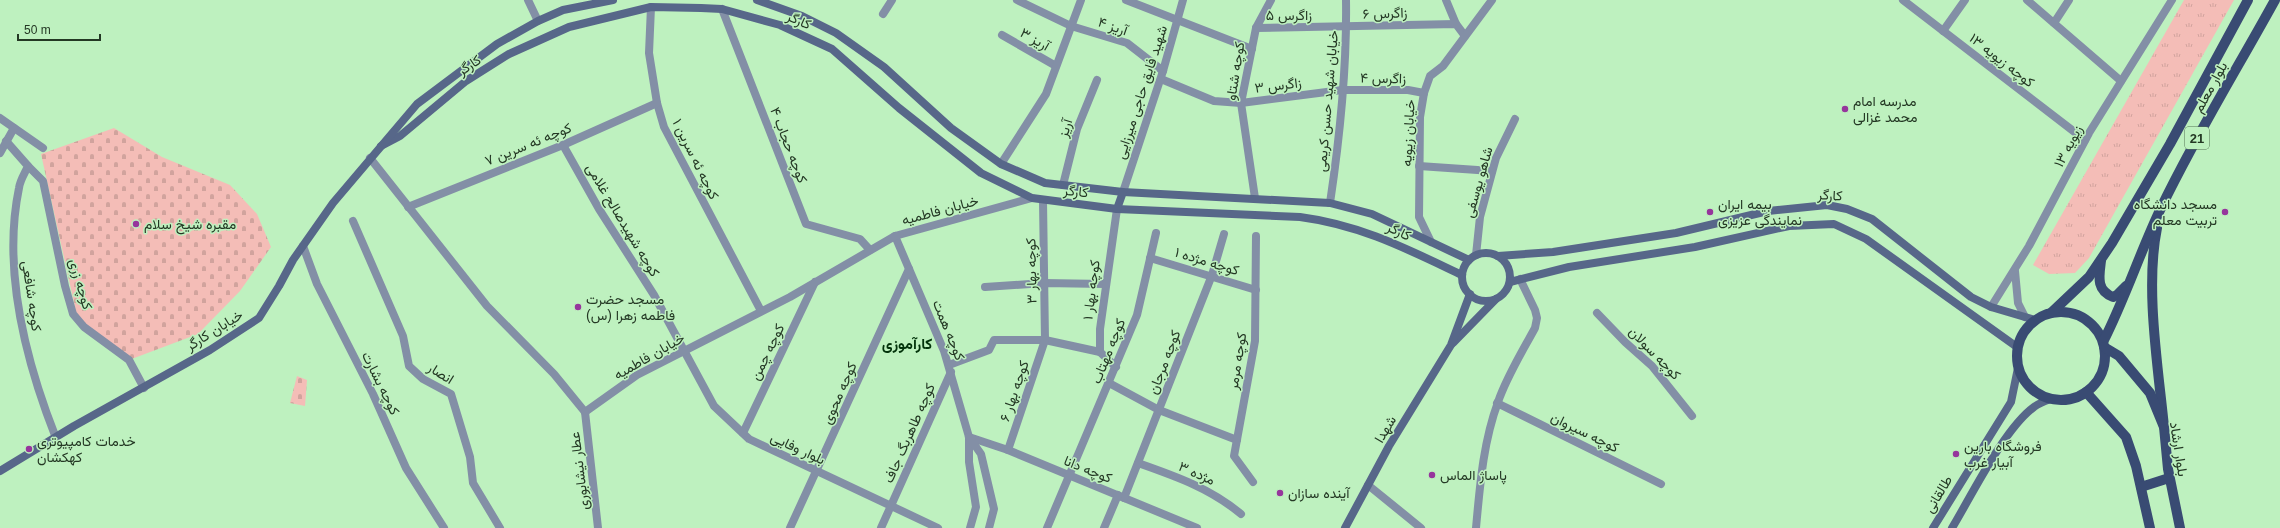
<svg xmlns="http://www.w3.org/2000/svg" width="2280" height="528" font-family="Arial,Vazirmatn,sans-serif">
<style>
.grass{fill:url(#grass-tufts)}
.cemetery{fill:url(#cemetery-stones)}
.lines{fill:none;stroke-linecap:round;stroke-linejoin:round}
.minor{stroke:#838fa6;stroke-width:8}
.tertiary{stroke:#838fa6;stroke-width:8}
.secondary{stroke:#576789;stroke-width:8}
.primary{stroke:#394b73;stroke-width:10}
.poi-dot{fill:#96359c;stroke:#bef1bf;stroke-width:1.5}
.labels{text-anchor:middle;stroke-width:3;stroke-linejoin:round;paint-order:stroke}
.shield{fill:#bef1bf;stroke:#527052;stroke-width:1}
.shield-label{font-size:13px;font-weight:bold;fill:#243824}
.street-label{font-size:14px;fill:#243824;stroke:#bef1bf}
.poi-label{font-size:14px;fill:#243824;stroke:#bef1bf;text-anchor:start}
.neighbourhood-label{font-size:15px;font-weight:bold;fill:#02330a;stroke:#bef1bf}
</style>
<defs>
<pattern id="grass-tufts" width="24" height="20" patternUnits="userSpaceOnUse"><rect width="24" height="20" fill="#f4bdb7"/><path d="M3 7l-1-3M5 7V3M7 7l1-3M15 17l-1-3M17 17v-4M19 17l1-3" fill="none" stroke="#d1a39d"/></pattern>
<pattern id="cemetery-stones" width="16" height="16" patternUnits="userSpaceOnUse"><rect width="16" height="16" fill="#f4bdb7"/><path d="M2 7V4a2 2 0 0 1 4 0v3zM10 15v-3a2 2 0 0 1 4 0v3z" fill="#d1a39d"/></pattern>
</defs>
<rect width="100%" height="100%" fill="#bef1bf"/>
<path class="grass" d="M 2184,0 L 2234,0 L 2089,258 L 2075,273 L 2049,274 L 2033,265 Z"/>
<g class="cemetery">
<path d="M 114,128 L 162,157 L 230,185 L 257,214 L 271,247 L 240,291 L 198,334 L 129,360 L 90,330 L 77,316 L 41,154 Z"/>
<path d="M 297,376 L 307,380 L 305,406 L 290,403 Z"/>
</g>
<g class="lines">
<g class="minor">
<path d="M 528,0 L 538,21"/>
<path d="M 1017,0 L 1071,26 L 1127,43 L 1163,71"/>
<path d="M 1126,0 L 1252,49"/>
<path d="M 1446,0 L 1456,24"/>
<path d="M 1903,0 L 2085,140"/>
<path d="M 2027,0 L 2121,81"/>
<path d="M 651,7 L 649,53 L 657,103 L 664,127 L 761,311"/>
<path d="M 722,9 L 806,224 L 860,239 L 870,250"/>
<path d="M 883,14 L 892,0"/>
<path d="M 2054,23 L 2069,0"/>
<path d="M 1256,28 L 1456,24 L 1465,36"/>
<path d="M 1943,31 L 1965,0"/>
<path d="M 1002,35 L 1056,66"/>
<path d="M 1161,79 L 1214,101 L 1241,103 L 1342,90 L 1408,90 L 1424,93"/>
<path d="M 0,118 L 43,148"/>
<path d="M 6,141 L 28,166 C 25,173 20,180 19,188 C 2,270 26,362 56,438"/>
<path d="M 563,145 L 599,209 L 654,295 L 714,406 L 749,439 L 938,528"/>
<path d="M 0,153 L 14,128"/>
<path d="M 1001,164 L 1046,94 L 1081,0"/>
<path d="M 28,166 L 43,181 L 65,286 L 73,314 L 84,327 L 129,360 L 144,388"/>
<path d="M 1419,166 L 1492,171"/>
<path d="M 1063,185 L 1077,129 L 1097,80"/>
<path d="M 1123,192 L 1163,71 L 1183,0"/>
<path d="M 1255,198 L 1241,103 L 1256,28 L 1271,0"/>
<path d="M 1330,203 C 1340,136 1347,67 1346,0"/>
<path d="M 408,207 L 563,145 L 657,103"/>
<path d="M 353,221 L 403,336 L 409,366 L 423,379 L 451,394 L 470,457 L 473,483 L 500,528"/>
<path d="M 895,236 L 944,351 L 969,437 L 969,462 L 976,507 L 970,528"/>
<path d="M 1431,242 L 1419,217 L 1420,117 L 1424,93 L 1430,76 L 1443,66 L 1492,0"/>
<path d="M 303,246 L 317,284 L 373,394 L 406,468 L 444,528"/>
<path d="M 1476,255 L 1480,217 L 1496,158 L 1515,119"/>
<path d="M 1150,258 L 1256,290"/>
<path d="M 2015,271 L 2018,303 L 2025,317"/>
<path d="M 985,287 L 1044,283 L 1105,284"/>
<path d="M 1991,307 L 2029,246 L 2089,133 L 2172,0"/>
<path d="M 1597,313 L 1625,342 L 1652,366 L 1692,416"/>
<path d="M 949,365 L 989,350 L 994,340 L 1045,340 L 1100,352"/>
<path d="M 1116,367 L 1100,352 L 1100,329 L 1117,209"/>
<path d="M 1109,383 L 1159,410 L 1237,440"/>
<path d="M 1497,403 L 1661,484"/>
<path d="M 743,433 L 815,282"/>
<path d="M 969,437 L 1008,450 L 1197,528"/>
<path d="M 969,437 L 981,454 L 994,509 L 989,528"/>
<path d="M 1008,450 L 1045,340 L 1043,201"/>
<path d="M 1138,463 C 1175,476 1210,488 1241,514"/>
<path d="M 1253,482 L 1234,456 L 1255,341 L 1256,236"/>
<path d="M 1368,485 L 1421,528"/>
<path d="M 1124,498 L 1212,275 L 1224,234"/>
<path d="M 790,528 L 909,269"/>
<path d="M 881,528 L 951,372"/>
<path d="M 1047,528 L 1137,315 L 1156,233"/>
<path d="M 1104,528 L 1118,495"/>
<path d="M 1476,528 C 1480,485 1483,443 1498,402 C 1507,376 1522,352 1535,328 L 1537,318 L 1535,310 L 1520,279"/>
</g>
<g class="tertiary">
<path d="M 370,158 L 487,306 L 554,374 L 585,412"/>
<path d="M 585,412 L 637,375 L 790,297 L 895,236 L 1032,198"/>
<path d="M 585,412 L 598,528"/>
</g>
<g class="secondary">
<path d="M 757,0 L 802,16 L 836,33 L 884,67 L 951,128 L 1001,164 L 1045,183 L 1123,192 L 1330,203 L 1372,214 L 1469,260"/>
<path d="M 381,146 L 400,136 L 466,81 L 509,54 L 569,27 L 651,7 L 701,8 L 722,9 L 780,25 L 832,49 L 899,108 L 981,173 L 1032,198 L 1117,209 L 1300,217 C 1361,225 1407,249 1462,275"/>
<path d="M 1117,209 L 1123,192"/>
<circle cx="1486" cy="277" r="24"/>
<path d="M 1498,256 L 1553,252 L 1676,233 L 1768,211 L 1827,205 L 1847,209 L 1872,219 L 1971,297 L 1991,307 L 2035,320"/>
<path d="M 1510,282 L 1569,267 L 1695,247 L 1789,226 L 1834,224 L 1866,239 L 2017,347"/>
<path d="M 1453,343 L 1496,299"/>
<path d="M 0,471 L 74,426 L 210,350 L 259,318 L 279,286 L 293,260 L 333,203 L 417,104 L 497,44 L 538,21 L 563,10 L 613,0"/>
<path d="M 1345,528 L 1389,446 L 1451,345 L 1470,294"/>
<path d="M 1933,528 L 2011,402 L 2018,368"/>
<path d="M 1952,528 C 1972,495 2004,429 2034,407 C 2039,403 2045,401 2051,399"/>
</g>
<g class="primary">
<path d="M 2157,228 C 2145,287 2158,366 2164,427"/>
<path d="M 2101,261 C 2099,277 2096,290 2113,297 L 2117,295 L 2126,286"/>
<circle cx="2061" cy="356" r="44"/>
<path d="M 2051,313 L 2089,277 L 2112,243 L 2170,144 L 2248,0"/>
<path d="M 2103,342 C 2125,299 2140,252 2161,208 C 2195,137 2237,69 2275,0"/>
<path d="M 2104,347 L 2119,356 L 2150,393 L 2164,427 L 2168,469 L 2180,528"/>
<path d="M 2086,392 L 2126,437 L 2136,466 L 2150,528"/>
<path d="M 2141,487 L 2169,478"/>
</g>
</g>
<g class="poi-dot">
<circle cx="1845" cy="109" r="4"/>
<circle cx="1710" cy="212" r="4"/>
<circle cx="2225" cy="212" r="4"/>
<circle cx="136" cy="224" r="4"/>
<circle cx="578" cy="307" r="4"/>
<circle cx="29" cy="449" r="4"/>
<circle cx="1956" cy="454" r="4"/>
<circle cx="1432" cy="475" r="4"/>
<circle cx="1280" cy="493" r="4"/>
</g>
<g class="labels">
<rect class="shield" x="2185" y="127" width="24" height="22" rx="3"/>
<g class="shield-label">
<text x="2197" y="143">21</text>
</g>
<g class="street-label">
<text transform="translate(1385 13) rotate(-2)" y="5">زاگرس ۶</text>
<text x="1289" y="20">زاگرس ۵</text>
<text transform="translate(799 20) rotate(24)" y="5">کارگر</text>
<text transform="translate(1113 26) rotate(19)" y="5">آریز ۴</text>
<text transform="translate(1035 39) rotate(30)" y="5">آریز ۳</text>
<text transform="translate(2002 60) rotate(38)" y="5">کوچه زیویه ۱۳</text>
<text transform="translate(469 65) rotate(-34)" y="5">کارگر</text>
<text transform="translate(1235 71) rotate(-81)" y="5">کوچه شتاو</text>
<text transform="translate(1383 78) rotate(1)" y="5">زاگرس ۴</text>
<text transform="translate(1278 85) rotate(-7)" y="5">زاگرس ۳</text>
<text transform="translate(2210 87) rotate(-61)" y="5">بلوار معلم</text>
<text transform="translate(1141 92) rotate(-72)" y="5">شهید فایق حاجی میرزایی</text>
<text transform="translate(1327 101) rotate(-85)" y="5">خیابان شهید حسن کریمی</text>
<text transform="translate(1065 128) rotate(-73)" y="5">آریز</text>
<text transform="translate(1408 133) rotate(-87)" y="5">خیابان زیویه</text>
<text transform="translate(528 144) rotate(-22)" y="5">کوچه ئه سرین ۷</text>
<text transform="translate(789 145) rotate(69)" y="5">کوچه حجاب ۴</text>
<text transform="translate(2068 146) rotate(-62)" y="5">زیویه ۱۳</text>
<text transform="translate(696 159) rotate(64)" y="5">کوچه ئه سرین ۱</text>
<text transform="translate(1478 182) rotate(-74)" y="5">شاهو یوسفی</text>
<text transform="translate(1076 191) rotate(6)" y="5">کارگر</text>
<text transform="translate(1830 195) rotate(3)" y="5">کارگر</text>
<text transform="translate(940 210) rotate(-15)" y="5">خیابان فاطمیه</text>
<text transform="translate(623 220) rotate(59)" y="5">کوچه شهیدصالح غلامی</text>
<text transform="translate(1399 231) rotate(25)" y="5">کارگر</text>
<text transform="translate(1207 261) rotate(17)" y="5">کوچه مژده ۱</text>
<text transform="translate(1031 271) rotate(-91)" y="5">کوچه بهار ۳</text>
<text transform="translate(81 284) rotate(74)" y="5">کوچه زری</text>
<text transform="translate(1091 290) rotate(-83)" y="5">کوچه بهار ۱</text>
<text transform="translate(32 296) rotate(82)" y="5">کوچه شافعی</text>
<text transform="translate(214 330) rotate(-32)" y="5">خیابان کارگر</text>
<text transform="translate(949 330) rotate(68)" y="5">کوچه همت</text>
<text transform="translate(1108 351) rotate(-68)" y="5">کوچه مهتاب</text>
<text transform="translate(767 352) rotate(-64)" y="5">کوچه چمن</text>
<text transform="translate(1655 353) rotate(46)" y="5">کوچه سولان</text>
<text transform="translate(649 356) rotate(-30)" y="5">خیابان فاطمیه</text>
<text transform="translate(1237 361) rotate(-81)" y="5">کوچه مرمر</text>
<text transform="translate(1164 362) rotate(-69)" y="5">کوچه مرجان</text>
<text transform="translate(441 373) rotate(32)" y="5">انصار</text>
<text transform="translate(381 383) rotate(64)" y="5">کوچه بشارت</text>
<text transform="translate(1014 391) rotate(-71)" y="5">کوچه بهار ۶</text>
<text transform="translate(839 393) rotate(-66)" y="5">کوچه محوی</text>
<text transform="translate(1385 429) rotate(-59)" y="5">شهدا</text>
<text transform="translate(1585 432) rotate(26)" y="5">کوچه سیروان</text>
<text transform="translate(909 433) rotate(-66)" y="5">کوچه طاهربگ جاف</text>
<text transform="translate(798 448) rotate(25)" y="5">بلوار وفایی</text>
<text transform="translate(2179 449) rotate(81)" y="5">بلوار ارشاد</text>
<text transform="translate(1088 469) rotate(22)" y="5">کوچه دانا</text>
<text transform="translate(579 471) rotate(-97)" y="5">عطار نیشابوری</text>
<text transform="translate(1197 473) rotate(24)" y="5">مژده ۳</text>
<text transform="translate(1938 494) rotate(-59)" y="5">طالقانی</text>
</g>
<g class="poi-label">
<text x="1853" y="106">مدرسه امام<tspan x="1853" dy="16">محمد غزالی</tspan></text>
<text x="1718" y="209">بیمه ایران<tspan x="1718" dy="16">نمایندگی عزیزی</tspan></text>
<text x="2217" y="209" text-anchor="end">مسجد دانشگاه<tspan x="2217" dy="16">تربیت معلم</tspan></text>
<text x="144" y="229">مقبره شیخ سلام</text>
<text x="586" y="304">مسجد حضرت<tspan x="586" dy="16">فاطمه زهرا (س)</tspan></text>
<text x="37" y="446">خدمات کامپیوتری<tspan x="37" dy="16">کهکشان</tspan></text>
<text x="1964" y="451">فروشگاه بارین<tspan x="1964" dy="16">آبیار غرب</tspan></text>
<text x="1440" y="480">پاساژ الماس</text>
<text x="1288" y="498">آینده سازان</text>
</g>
<g class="neighbourhood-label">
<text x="907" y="349">کارآموزی</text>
</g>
</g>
<path d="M18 34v6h82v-6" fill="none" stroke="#243824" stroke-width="2"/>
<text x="24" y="34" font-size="12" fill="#243824" stroke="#bef1bf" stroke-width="3" paint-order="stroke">50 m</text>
</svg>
